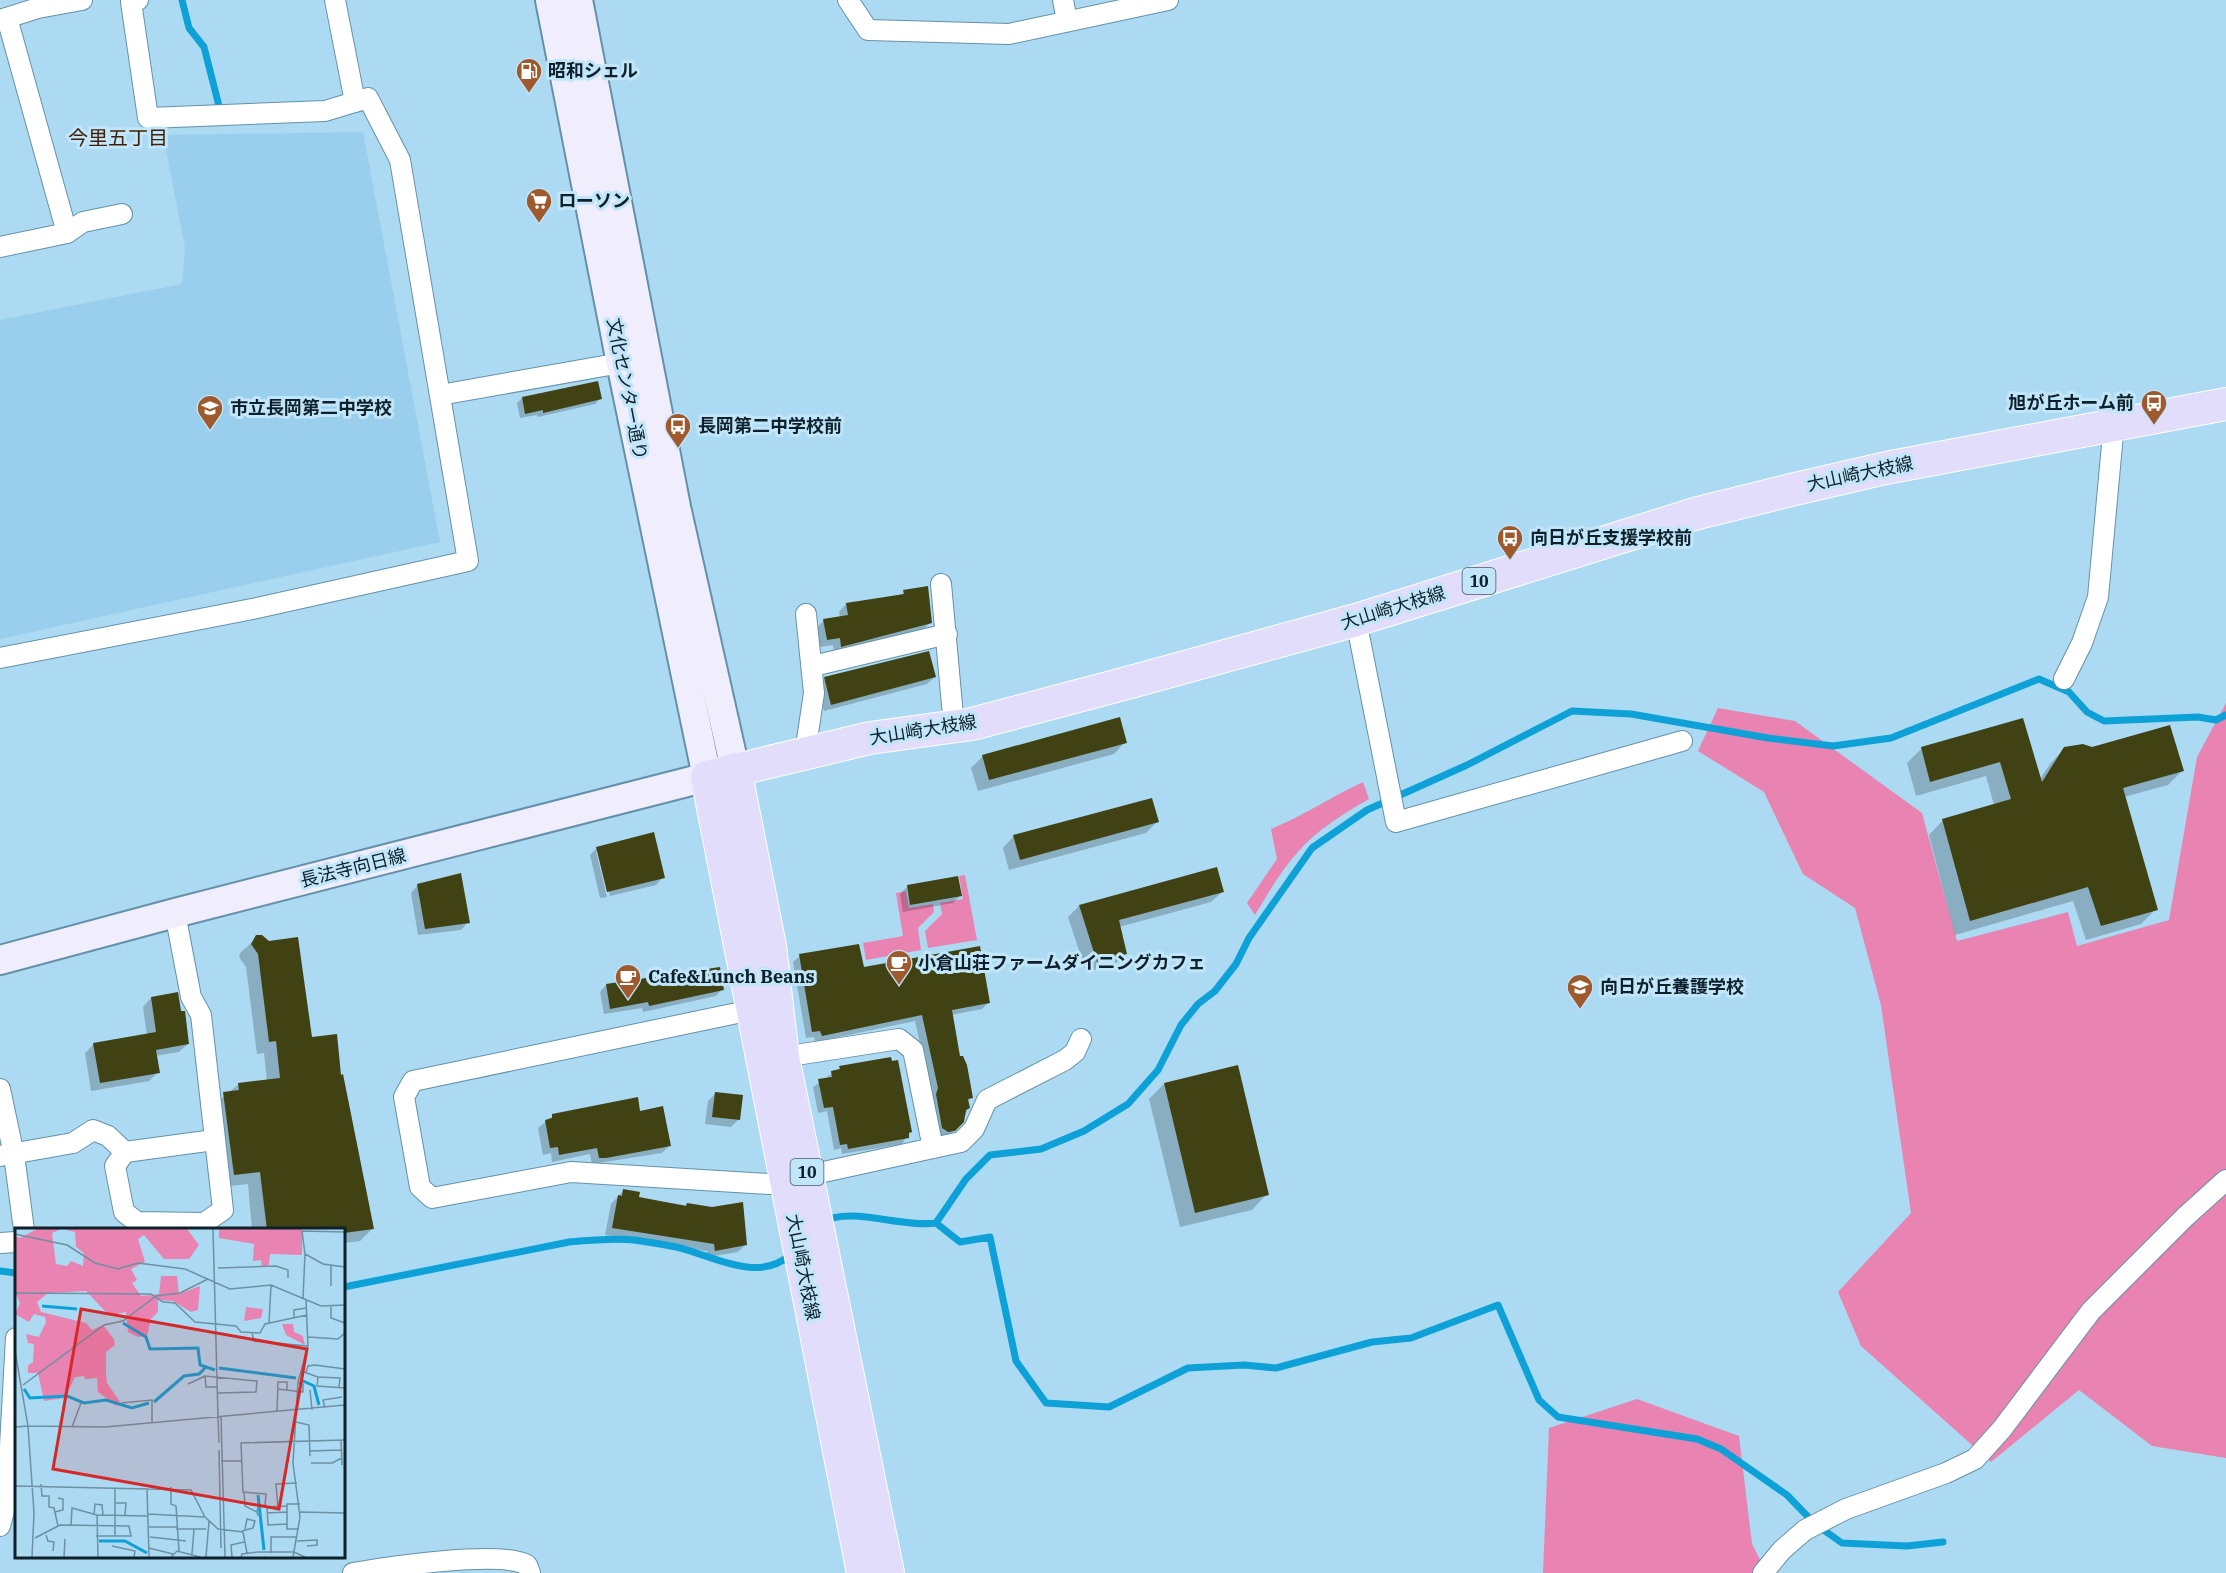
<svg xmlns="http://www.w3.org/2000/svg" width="2226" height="1573" font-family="'IBM Plex Serif','Noto Sans JP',serif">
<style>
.built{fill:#99cfec}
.green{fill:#e883b2}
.shadow{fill:#0003}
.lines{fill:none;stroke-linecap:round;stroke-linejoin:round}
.stream{stroke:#0ea1d7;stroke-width:7}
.building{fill:#404214}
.street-casing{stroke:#6591a8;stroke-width:22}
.secondary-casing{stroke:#6591a8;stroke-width:32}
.primary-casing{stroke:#fff;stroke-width:34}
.street{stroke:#fff;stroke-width:20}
.secondary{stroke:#f0eefd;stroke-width:28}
.primary{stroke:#e2ddfb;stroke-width:32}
.labels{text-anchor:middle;stroke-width:6;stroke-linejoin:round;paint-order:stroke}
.shield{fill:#c1e5f9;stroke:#445b67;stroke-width:1.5}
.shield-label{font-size:16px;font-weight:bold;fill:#0e2029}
.poi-label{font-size:18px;font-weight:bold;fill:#0e2029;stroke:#c1e5f9;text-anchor:start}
.street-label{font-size:18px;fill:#0e2029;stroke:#c1e5f9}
.neighbourhood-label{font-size:20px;fill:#41200a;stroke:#c1e5f9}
.inset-river{fill:none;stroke:#0ea1d7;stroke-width:3}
.inset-road{fill:none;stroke:#6d90a2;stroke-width:1.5}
.view{fill:#d62828;fill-opacity:0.15;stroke:#d62828;stroke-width:3}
.inset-edge{fill:none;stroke:#0e2029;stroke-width:3}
</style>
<rect width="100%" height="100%" fill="#acdaf2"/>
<path class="built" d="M 363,132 L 440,542 L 0,639 L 0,320 L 182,284 L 185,247 L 163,135 Z"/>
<g class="green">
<path d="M 2226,703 L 2226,1458 L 2152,1446 L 2079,1390 L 1991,1462 L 1861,1346 L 1838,1292 L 1911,1213 L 1881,1005 L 1855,908 L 1803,874 L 1764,792 L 1698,751 L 1718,708 L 1795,721 L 1922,813 L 1957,941 L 2068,912 L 2077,946 L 2169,920 L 2197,757 Z"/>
<path d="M 1363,782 L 1369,799 C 1306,835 1292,853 1255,915 L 1247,903 L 1277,859 L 1271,829 C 1303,816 1331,797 1363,782 Z"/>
<path d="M 965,875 L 977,940 L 928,948 L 925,931 L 942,914 L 940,903 L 963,899 L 959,876 Z"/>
<path d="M 906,891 L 909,908 L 933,904 L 934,912 L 918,928 L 921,950 L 866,960 L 863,943 L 903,936 L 896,893 Z"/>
<path d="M 1637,1399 L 1739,1436 L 1752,1544 L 1767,1573 L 1543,1573 L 1549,1428 Z"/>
</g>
<g class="shadow">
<path d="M 522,398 L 600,399 L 595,404 L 538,417 L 537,415 L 520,418 L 517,403 Z"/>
<path d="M 904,592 L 931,622 L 923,630 L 834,653 L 833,645 L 820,647 L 817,628 L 824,620 L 840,618 L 839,612 L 846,604 L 900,596 Z"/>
<path d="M 935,677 L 927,684 L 824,711 L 818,686 L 825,679 Z"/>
<path d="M 2022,720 L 2040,779 L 2050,764 L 2065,748 L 2182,771 L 2168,785 L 2124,797 L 2156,909 L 2141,924 L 2086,940 L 2073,901 L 1955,935 L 1929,835 L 1943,820 L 1994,805 L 1986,776 L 1916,796 L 1907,763 L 1922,748 Z"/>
<path d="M 1125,742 L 1114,754 L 978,791 L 971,768 L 983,756 Z"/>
<path d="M 1157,822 L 1146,833 L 1009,870 L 1003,848 L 1014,836 Z"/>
<path d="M 597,848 L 663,877 L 656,885 L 610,896 L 599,851 L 596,851 L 607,897 L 600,898 L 590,855 Z"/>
<path d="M 1216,869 L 1222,892 L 1211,902 L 1119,927 L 1126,953 L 1115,964 L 1086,972 L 1068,917 L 1079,906 Z"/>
<path d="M 418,885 L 468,922 L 461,930 L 418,935 L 411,893 Z"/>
<path d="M 908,886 L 960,896 L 953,903 L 903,912 L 900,894 Z"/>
<path d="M 259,936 L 310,1039 L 340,1076 L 372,1229 L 360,1241 L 344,1243 L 344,1230 L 252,1230 L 248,1184 L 222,1187 L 212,1106 L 239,1084 L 267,1081 L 264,1053 L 257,1054 L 246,967 L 239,957 L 241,952 Z"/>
<path d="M 800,956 L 862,969 L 989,1002 L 982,1009 L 951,1015 L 959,1058 L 972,1097 L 967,1102 L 968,1108 L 963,1121 L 947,1137 L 941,1138 L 915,1021 L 815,1042 L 814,1037 L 806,1038 L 793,962 Z"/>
<path d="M 606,985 L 722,989 L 716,996 L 643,1012 L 642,1008 L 604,1014 L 600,992 Z"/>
<path d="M 151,998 L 188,1044 L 179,1052 L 155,1056 L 158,1072 L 149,1081 L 91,1091 L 85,1053 L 94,1044 L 147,1035 L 143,1007 Z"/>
<path d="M 879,1060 L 896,1061 L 910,1132 L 902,1144 L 842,1154 L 841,1148 L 834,1150 L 827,1111 L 818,1113 L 813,1087 L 840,1068 Z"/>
<path d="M 1164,1084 L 1267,1194 L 1252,1210 L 1180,1227 L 1149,1099 Z"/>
<path d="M 715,1094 L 739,1119 L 731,1127 L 705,1124 L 708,1101 Z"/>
<path d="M 639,1113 L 669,1146 L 662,1153 L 592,1164 L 590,1154 L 552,1162 L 551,1153 L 543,1155 L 538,1128 L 553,1116 Z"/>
<path d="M 623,1191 L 637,1198 L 712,1209 L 745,1245 L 738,1252 L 708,1257 L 707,1251 L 605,1235 L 611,1204 Z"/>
</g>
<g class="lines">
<g class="stream">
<path d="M 182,0 L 189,28 L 204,47 L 219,106"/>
<path d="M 824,1222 C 849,1206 903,1228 936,1223 L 966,1179 L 990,1155 L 1041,1149 L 1084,1131 L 1128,1104 L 1158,1070 L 1181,1025 L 1198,1004 L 1215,991 L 1236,964 L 1249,938 L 1312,848 L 1367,810 L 1467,765 L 1572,711 L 1631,714 L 1768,738 L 1833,746 L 1891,738 L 2039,679 L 2069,692 L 2087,712 L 2104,721 L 2198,717 L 2216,720 L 2226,715"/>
<path d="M 936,1223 L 960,1242 L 990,1237 L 1016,1361 L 1046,1403 L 1109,1407 L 1188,1368 L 1244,1365 L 1276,1368 L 1372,1342 L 1411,1338 L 1498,1305 L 1539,1400 L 1558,1417 L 1697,1439 L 1721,1449 L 1787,1495 L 1815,1524 L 1842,1543 L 1907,1546 L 1943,1542"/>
<path d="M 0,1271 L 16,1273"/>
<path d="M 344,1287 L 569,1242 C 591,1240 613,1238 634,1240 C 648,1242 662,1244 676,1247 C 712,1255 757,1284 790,1255"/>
</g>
</g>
<g class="building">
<path d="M 598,381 L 602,399 L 543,413 L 543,410 L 525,414 L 522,397 Z"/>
<path d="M 928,586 L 932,623 L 841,647 L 840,638 L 827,640 L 823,619 L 848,615 L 846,603 L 904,594 L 903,590 Z"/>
<path d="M 929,651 L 936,677 L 831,705 L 824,677 Z"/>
<path d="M 1120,717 L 1127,743 L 989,780 L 982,755 Z"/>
<path d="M 2023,718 L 2042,782 L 2064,747 L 2083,744 L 2092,747 L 2170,725 L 2184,771 L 2123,788 L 2158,910 L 2101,926 L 2088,887 L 1970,921 L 1942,819 L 2011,799 L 2000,762 L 1930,782 L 1921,747 Z"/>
<path d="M 1152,798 L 1159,822 L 1020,860 L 1013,835 Z"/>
<path d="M 654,832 L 665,878 L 607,892 L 596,847 Z"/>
<path d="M 1217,867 L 1224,892 L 1119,920 L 1127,954 L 1097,962 L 1079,905 Z"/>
<path d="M 461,873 L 470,923 L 425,929 L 417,884 Z"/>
<path d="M 958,876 L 962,896 L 910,905 L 907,885 Z"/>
<path d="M 256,935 L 262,935 L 269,941 L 298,937 L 312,1037 L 337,1034 L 341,1075 L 343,1074 L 374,1229 L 344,1233 L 344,1230 L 267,1230 L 260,1172 L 234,1175 L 223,1092 L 239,1090 L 238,1083 L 280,1078 L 276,1041 L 269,1042 L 258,954 L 251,944 Z"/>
<path d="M 859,944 L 864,967 L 980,946 L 990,1003 L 952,1010 L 960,1056 L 963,1056 L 967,1065 L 973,1098 L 968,1099 L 970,1108 L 966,1110 L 964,1122 L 955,1131 L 948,1132 L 942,1128 L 936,1094 L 938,1088 L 922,1015 L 822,1036 L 820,1031 L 812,1032 L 799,954 Z"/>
<path d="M 720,967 L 724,990 L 649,1006 L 648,1002 L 610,1009 L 606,984 Z"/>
<path d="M 178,992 L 181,1011 L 185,1011 L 189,1044 L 156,1050 L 160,1073 L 100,1083 L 93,1043 L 156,1032 L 151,997 Z"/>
<path d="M 891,1057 L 892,1061 L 898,1060 L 912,1132 L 909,1133 L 909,1138 L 848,1149 L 847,1144 L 840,1145 L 833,1107 L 824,1108 L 818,1079 L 832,1077 L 831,1071 L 840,1069 L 839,1066 Z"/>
<path d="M 1238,1065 L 1269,1195 L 1195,1213 L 1164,1083 Z"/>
<path d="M 715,1092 L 743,1095 L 740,1120 L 712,1117 Z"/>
<path d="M 638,1097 L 640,1111 L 663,1106 L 671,1146 L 606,1158 L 599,1158 L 597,1148 L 559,1155 L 558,1147 L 550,1148 L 545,1120 L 552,1118 L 552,1114 Z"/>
<path d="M 623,1189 L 640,1192 L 639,1197 L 686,1206 L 687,1203 L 712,1207 L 743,1202 L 747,1245 L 715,1251 L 714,1244 L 612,1228 L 618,1195 L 622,1196 Z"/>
</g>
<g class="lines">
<g class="street-casing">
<g id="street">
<path d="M 335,0 L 355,102"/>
<path d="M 848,0 L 868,30 L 1009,34 L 1168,0"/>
<path d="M 1063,0 L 1067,21"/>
<path d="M 0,20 L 38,8 L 82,0"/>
<path d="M 67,233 L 83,222 L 122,214"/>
<path d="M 0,247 L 67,233 L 7,18"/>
<path d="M 440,395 L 632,361"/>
<path d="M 941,584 L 954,727"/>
<path d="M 1356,620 L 1396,822 L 1682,741"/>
<path d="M 0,658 L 257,608 L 468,561 L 400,160 L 368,98 L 325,111 L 148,118 L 131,2 L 138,0"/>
<path d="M 813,666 L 947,634"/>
<path d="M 2064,679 L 2082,643 L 2098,597 L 2114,423"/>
<path d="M 805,753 L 814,693 L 806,614"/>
<path d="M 761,1008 L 413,1081 L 404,1097 L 420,1187 L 432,1198 L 571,1172 L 769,1184 L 933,1148 L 913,1050 L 899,1039 L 783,1057"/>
<path d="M 0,1089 L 14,1155 L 24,1230"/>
<path d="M 933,1148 L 961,1142 L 974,1129 L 987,1100 L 1065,1060 L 1075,1052 L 1081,1039"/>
<path d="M 125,1152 L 115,1166 L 124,1212 L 137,1222 L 204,1223 L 223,1210 L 201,1015 L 191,997 L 175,913"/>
<path d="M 0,1156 L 73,1143 L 93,1130 L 108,1136 L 125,1152 L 214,1140"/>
<path d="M 0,1243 L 16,1242"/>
<path d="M 0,1526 L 7,1500 L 16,1338"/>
<path d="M 353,1573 C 387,1567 500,1550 527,1565 L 530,1573"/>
<path d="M 1763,1573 L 1782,1550 L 1805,1530 L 1846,1509 L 1946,1473 L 1975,1459 L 2002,1429 L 2091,1311 L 2185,1217 L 2226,1180"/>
</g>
</g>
<g class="secondary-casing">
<g id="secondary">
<path d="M 578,0 L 676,507 L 735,769"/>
<path d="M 0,960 L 175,913 L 707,777 L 621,363 L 550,0"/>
</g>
</g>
<g class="primary-casing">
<g id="primary">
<path d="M 735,769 L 770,946 L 783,1057 L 888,1573"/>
<path d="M 863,1573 L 707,777 L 870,738 L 972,724 L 1127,683 L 1356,620 L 1698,513 L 1795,489 L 1886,468 L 2226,404"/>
</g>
</g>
<use href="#street" class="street"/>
<use href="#secondary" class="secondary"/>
<use href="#primary" class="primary"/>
</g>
<defs>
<g id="fuel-pin" transform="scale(1.35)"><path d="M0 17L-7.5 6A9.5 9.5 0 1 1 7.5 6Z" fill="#9e5a2c" stroke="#c1e5f9"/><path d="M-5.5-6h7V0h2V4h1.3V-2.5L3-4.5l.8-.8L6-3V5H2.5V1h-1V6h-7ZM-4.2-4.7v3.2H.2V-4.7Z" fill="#fff"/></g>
<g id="supermarket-pin" transform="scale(1.35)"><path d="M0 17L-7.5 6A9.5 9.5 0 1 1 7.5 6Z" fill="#9e5a2c" stroke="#c1e5f9"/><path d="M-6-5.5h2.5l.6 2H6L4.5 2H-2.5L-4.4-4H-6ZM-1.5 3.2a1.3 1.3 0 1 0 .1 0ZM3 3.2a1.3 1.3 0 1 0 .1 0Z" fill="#fff"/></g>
<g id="bus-pin" transform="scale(1.35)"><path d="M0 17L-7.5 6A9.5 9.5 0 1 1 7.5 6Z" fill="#9e5a2c" stroke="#c1e5f9"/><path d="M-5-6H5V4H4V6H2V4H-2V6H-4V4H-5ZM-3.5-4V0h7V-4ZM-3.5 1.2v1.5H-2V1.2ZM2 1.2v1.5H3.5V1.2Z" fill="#fff"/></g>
<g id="school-pin" transform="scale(1.35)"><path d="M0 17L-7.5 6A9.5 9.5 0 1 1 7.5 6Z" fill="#9e5a2c" stroke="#c1e5f9"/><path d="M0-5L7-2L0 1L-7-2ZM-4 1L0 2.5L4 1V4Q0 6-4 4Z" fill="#fff"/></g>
<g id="cafe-pin" transform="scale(1.35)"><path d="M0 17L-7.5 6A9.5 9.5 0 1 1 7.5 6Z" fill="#9e5a2c" stroke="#c1e5f9"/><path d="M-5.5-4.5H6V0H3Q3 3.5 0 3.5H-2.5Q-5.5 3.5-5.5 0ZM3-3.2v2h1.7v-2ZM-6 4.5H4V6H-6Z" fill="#fff"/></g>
</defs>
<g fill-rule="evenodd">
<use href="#fuel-pin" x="529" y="71"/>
<use href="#supermarket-pin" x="539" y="201"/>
<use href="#bus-pin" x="2154" y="403"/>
<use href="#school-pin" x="210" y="408"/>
<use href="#bus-pin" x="678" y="426"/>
<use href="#bus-pin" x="1510" y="538"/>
<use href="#cafe-pin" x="899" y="963"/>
<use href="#cafe-pin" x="628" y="977"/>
<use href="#school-pin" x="1580" y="987"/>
</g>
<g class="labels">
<g class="shield">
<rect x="1462.5" y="568" width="33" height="26" rx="4.5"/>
<rect x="790.5" y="1159" width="33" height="26" rx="4.5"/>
</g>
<g class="shield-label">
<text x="1479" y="587">10</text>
<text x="807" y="1178">10</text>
</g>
<g class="poi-label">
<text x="548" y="77">昭和シェル</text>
<text x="558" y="207">ローソン</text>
<text x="2134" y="409" text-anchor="end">旭が丘ホーム前</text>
<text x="230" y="414">市立長岡第二中学校</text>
<text x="698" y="432">長岡第二中学校前</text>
<text x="1530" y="544">向日が丘支援学校前</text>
<text x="918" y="969">小倉山荘ファームダイニングカフェ</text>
<text x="648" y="983">Cafe&amp;Lunch Beans</text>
<text x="1600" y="993">向日が丘養護学校</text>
</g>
<g class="street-label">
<text transform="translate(627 389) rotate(79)" y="6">文化センター通り</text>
<text transform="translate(1860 474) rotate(-12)" y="6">大山崎大枝線</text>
<text transform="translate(1393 608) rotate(-17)" y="6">大山崎大枝線</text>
<text transform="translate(923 730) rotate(-9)" y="6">大山崎大枝線</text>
<text transform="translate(353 868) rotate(-14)" y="6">長法寺向日線</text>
<text transform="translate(803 1267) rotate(79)" y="6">大山崎大枝線</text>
</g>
<g class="neighbourhood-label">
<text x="118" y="145">今里五丁目</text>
</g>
</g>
<g transform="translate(15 1228)">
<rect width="330" height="330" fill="#acdaf2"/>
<path d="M 22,1 L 46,1 L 37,5 L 41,36 L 52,38 L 56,33 L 68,38 L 69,25 L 61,19 L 60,4 L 48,1 L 172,1 L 184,17 L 174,31 L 149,31 L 129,7 L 123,11 L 130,34 L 116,41 L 122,52 L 117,55 L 126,68 L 144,66 L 146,48 L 162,48 L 164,66 L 185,58 L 183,82 L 176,84 L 158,73 L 143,72 L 143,84 L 136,91 L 132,108 L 123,109 L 113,104 L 111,84 L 97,87 L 90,83 L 71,63 L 33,65 L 22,74 L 26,84 L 71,95 L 77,102 L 88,97 L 99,111 L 100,117 L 91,124 L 91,145 L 92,155 L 105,174 L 102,178 L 83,164 L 82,150 L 70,151 L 69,148 L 60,149 L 50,170 L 29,173 L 23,145 L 13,145 L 13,137 L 18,134 L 19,116 L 13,115 L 11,106 L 24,109 L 31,94 L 30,89 L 19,86 L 14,94 L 0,86 L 5,75 L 0,64 L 0,8 L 5,10 ZM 204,1 L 287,1 L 287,27 L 255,26 L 254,37 L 247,39 L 246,32 L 238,33 L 239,16 L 204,10 ZM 231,79 L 248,81 L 246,90 L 229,93 ZM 267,96 L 278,96 L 279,104 L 288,108 L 290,117 L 271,107 Z" fill="#e883b2"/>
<path class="inset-river" d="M 27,78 L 62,81M 108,95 L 131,109 L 135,121 L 183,120 L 185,137 L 200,142M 204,140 L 281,150M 286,152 L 299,158 L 304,177M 9,161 L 15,170 L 52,168 L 69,175 L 91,172 L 117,180 L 134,175M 139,174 L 169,148 L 184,146 L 190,140M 243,267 L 249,322M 84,313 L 110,313 L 132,325"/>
<path class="inset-road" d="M 198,1 L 203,189M 330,4 L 287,3 L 290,26 L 308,36 L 330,39M 0,6 L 52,17 L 80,35 L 103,41 L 123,35 L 170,41 L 215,61 L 256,57 L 306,78 L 330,77M 203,40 L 261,38 L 273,42 L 273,50M 316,58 L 316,38M 0,65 L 136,66 L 148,74 L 160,75 L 180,94 L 221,98 L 226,104 L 245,105 L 250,96 L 292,87M 288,70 L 290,26M 316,78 L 316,90 L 330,95M 279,89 L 279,82 L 291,80M 254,95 L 256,57M 237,105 L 239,113 L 293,118M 293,109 L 323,111 L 330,105M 0,123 L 13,198 L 0,199M 286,143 L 303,149 L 302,158 L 330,160M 291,144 L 293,138 L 300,137 L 330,141M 303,149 L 325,150 L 324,159M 173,156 L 190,148M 8,157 L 89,97 L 108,93 L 141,68 L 165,65 L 193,51M 262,161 L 288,164 L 288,156 L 283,154M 295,162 L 297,182M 203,165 L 241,164 L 242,153 L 190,148 L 191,159 L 203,159M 106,175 L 137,172 L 137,194M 310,180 L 308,172 L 327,169M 262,184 L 263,154 L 272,154 L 272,162M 203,189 L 204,215M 206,189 L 210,329M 281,194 L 294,197 L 295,228M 57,199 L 66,175M 326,212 L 327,237M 204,222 L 206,320M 295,223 L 326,222M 206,233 L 226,233M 296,235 L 317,235 L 327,230M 26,256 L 27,268 L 34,268 L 34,279 L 39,280 L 43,298M 0,258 L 176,262 L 190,289 L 203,301 L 228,304 L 232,325M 156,259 L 156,276 L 161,278 L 164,323M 132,260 L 134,329M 229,264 L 230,278 L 242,284 L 243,288M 100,275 L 111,275 L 110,287M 251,279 L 272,278M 252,279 L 253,297 L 272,296M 263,279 L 261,256 L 282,255M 40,284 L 48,282 L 48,271 L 43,270M 242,284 L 243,279 L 250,278 L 251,266 L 228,264 L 226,215 L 330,212M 285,284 L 330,285M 252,285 L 272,284M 133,286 L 189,289M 79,287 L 80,276 L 87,277 L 88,287M 82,287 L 83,329M 56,297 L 57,280 L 82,287 L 133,288M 134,299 L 162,299M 161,301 L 191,301M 284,301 L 272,301 L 272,276 L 285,276M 227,303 L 238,300 L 240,293 L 232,291 L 230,301M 31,307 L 33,313 L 39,314 L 38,323M 100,308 L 100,260M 135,309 L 171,313M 20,310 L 45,297 L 114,298 L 116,308 L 81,308M 282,313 L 302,312 L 302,317 L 292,318M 97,318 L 120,323 L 119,329M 134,320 L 158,326M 256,325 L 256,309 L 282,309M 177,326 L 179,301M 17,329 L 19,285 L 13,198 L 90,199 L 330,177M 49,329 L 50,311M 156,329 L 162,323 L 185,329M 191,329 L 194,293M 217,329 L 216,317 L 229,314M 226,329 L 227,326 L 243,324 L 279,324 L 290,329M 278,329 L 285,289 L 278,235 L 283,154 L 293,118 L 291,72"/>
<path class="view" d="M 66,81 L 292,121 L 264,281 L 38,241 Z"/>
<rect width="330" height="330" class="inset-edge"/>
</g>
</svg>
